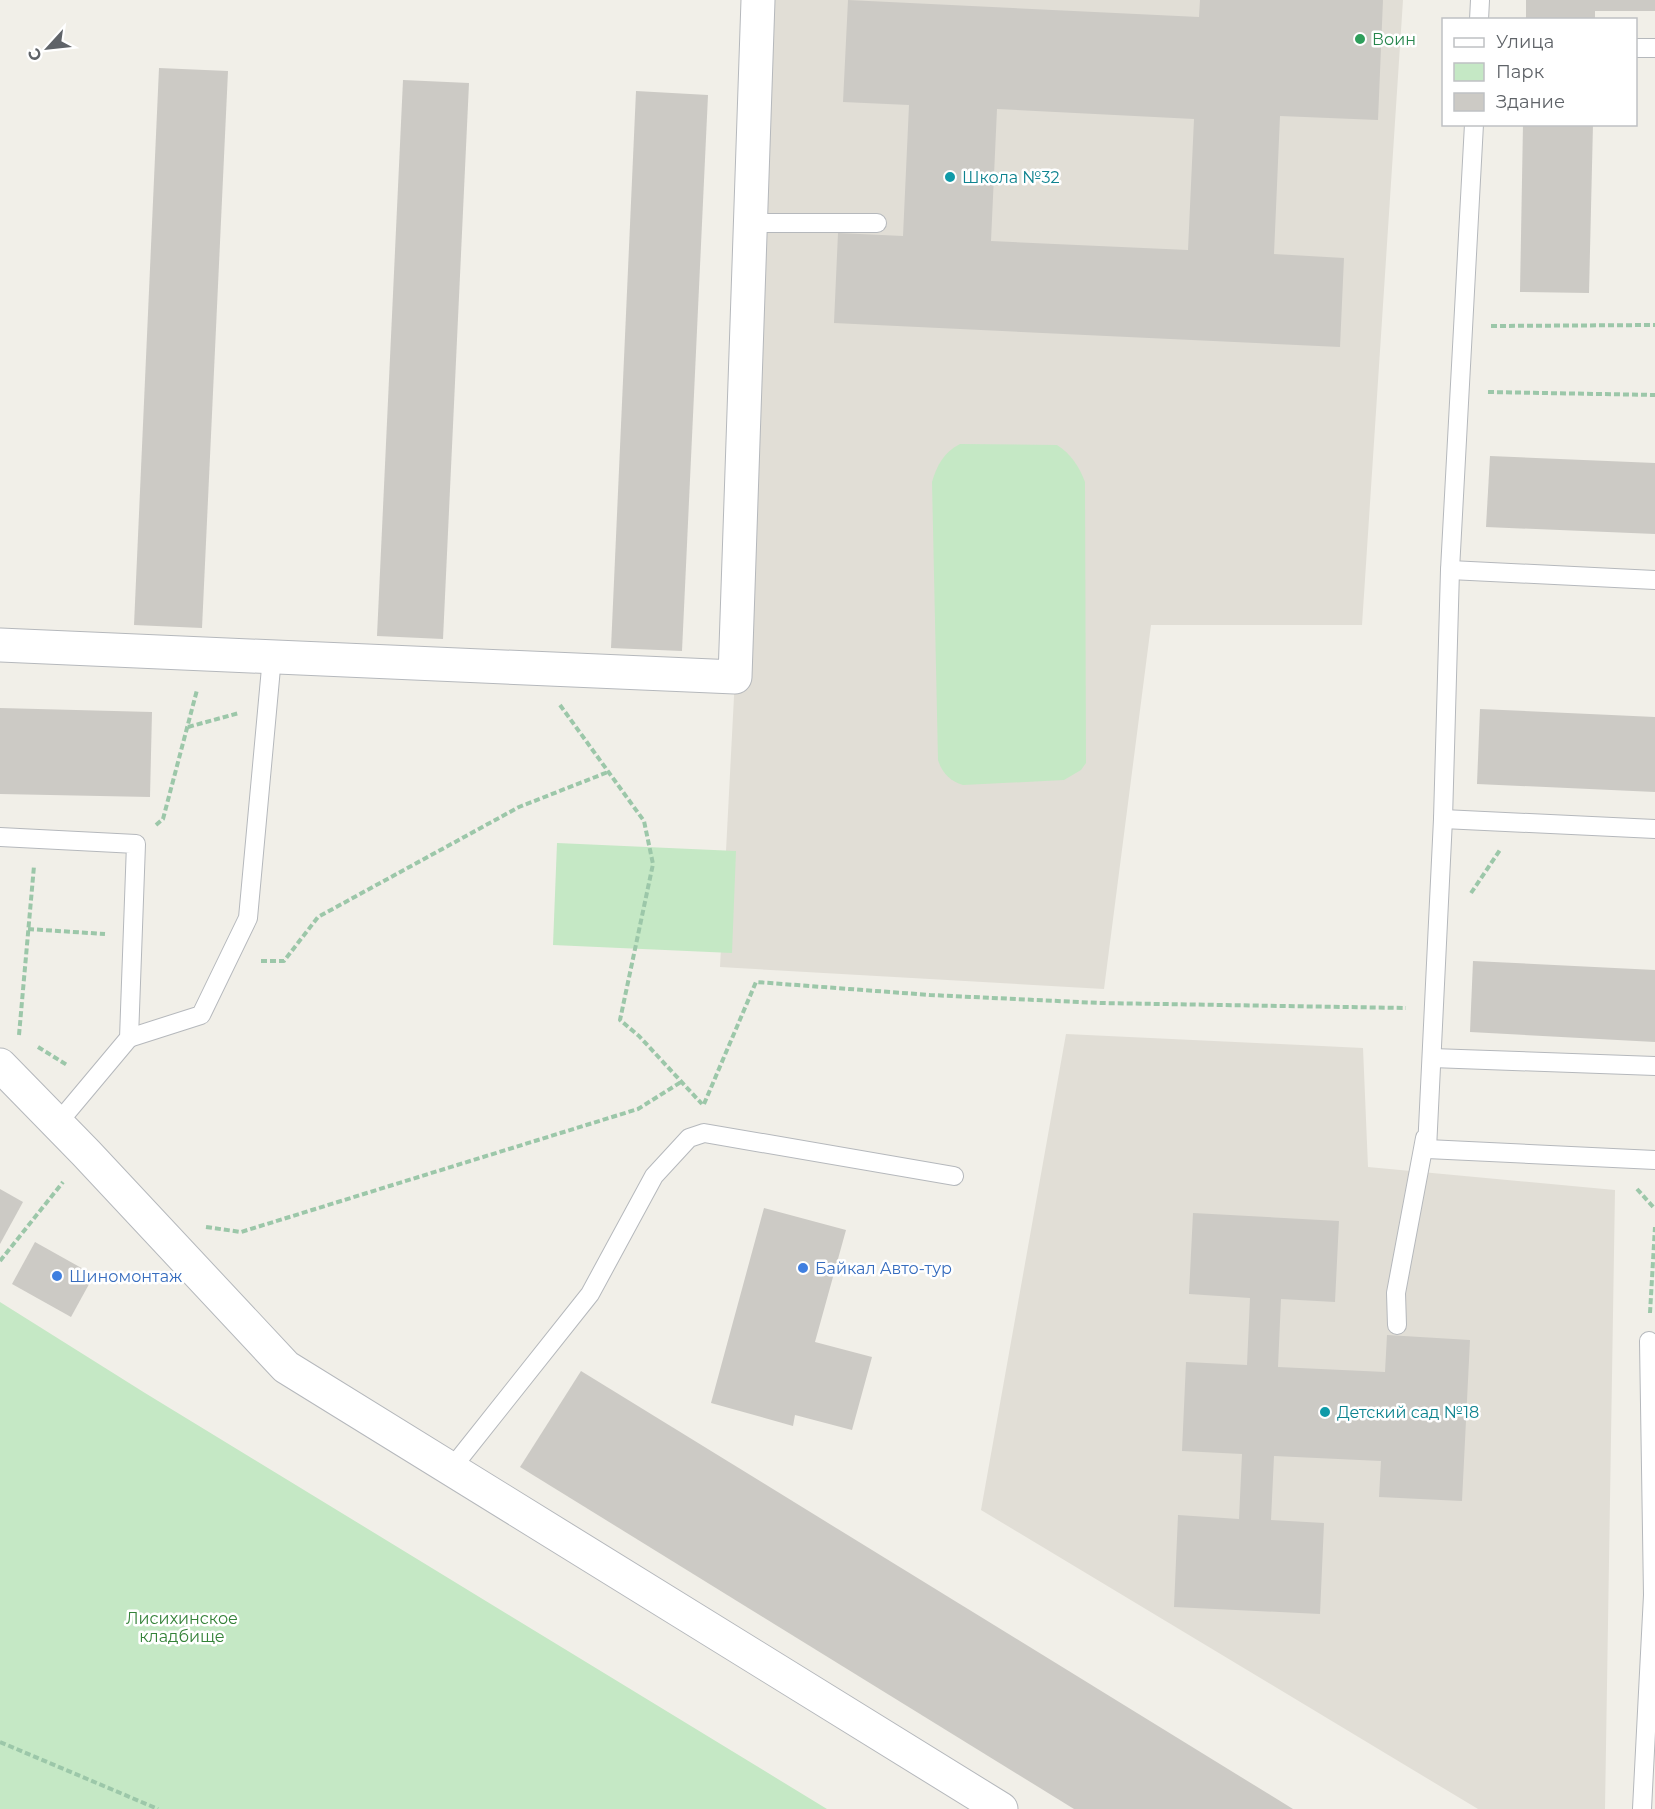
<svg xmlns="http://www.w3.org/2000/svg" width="1655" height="1809" font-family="Montserrat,sans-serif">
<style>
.education{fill:#e1ded6}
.green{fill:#c5e8c5}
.building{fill:#cccac5;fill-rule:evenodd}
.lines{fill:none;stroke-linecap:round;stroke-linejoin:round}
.lane-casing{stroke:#b5b8bc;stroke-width:20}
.street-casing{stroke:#b5b8bc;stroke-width:35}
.path{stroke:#9cc7a9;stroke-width:4;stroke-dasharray:6 3;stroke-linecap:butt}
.lane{stroke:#fff;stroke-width:18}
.street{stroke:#fff;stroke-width:33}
.leisure-dot{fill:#2e9e5b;stroke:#fff;stroke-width:2}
.culture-dot{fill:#0f9aa8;stroke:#fff;stroke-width:2}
.shop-dot{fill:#3f7fe0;stroke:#fff;stroke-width:2}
.labels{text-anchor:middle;stroke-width:5;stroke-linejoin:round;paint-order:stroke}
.leisure-label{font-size:16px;fill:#27864d;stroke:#fff;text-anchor:start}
.culture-label{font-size:16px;fill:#0d838f;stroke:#fff;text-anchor:start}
.shop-label{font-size:16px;fill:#366cbe;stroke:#fff;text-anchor:start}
.park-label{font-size:16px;fill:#348238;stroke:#fff}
</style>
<rect width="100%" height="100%" fill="#f1efe8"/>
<g class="education">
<path d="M 758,0 L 1403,0 L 1362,625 L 1151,625 L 1104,989 L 720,967 L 735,677 Z"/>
<path d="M 1066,1034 L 1363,1048 L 1368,1167 L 1615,1190 L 1605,1809 L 1478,1809 L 981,1510 Z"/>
</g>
<g class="green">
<path d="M 960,444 L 1057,445 C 1071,454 1079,466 1085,482 L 1086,763 L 1081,770 L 1064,780 L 963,785 C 950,781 942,773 938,760 L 932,482 C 937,465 944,452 960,444 Z"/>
<path d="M 557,843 L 736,851 L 732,953 L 553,945 Z"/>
<path d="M 0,1302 L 145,1393 L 827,1809 L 0,1809 Z"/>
</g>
<g class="building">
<path d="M 848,0 L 1199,17 L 1200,0 L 1383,0 L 1378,120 L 1280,116 L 1274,254 L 1344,258 L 1340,347 L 834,323 L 838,233 L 903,236 L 909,105 L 843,102 ZM 997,109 L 1194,119 L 1188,250 L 991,241 Z"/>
<path d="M 1526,0 L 1655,0 L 1655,11 L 1595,11 L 1595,20 L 1526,20 Z"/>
<path d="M 159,68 L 228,71 L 202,628 L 134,625 Z"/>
<path d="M 403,80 L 469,83 L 443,639 L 377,636 Z"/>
<path d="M 636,91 L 708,95 L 682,651 L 611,648 Z"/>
<path d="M 1523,124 L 1593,124 L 1589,293 L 1520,292 Z"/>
<path d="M 1490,456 L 1655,463 L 1655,534 L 1486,527 Z"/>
<path d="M 0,708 L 152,712 L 150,797 L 0,794 Z"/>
<path d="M 1480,709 L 1655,717 L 1655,792 L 1477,784 Z"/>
<path d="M 1473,961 L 1655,970 L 1655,1042 L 1470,1032 Z"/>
<path d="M 0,1189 L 23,1202 L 0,1244 Z"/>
<path d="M 764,1208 L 846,1230 L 815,1342 L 872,1357 L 852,1430 L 795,1415 L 793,1426 L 711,1403 Z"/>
<path d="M 1193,1213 L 1339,1221 L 1335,1302 L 1281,1299 L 1278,1367 L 1385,1372 L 1387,1335 L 1470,1340 L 1462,1501 L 1379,1497 L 1381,1461 L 1274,1456 L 1271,1520 L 1324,1523 L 1320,1614 L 1174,1607 L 1178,1515 L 1239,1519 L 1242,1454 L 1182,1451 L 1186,1362 L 1247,1365 L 1250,1298 L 1189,1294 Z"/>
<path d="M 35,1242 L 94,1275 L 71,1317 L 12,1284 Z"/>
<path d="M 581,1371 L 1293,1809 L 1074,1809 L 520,1467 Z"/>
</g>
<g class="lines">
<g class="lane-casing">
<g id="lane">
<path d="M 1479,20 L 1480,0"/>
<path d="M 1636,48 L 1655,48"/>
<path d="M 1474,124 L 1450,570 L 1443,819 L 1427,1149 L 1655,1160"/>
<path d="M 750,223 L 877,223"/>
<path d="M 1450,570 L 1655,580"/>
<path d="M 1443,819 L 1655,829"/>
<path d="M 0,837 L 136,844 L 129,1038 L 57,1124"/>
<path d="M 129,1038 L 201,1015 L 248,918 L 272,657"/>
<path d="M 1432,1058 L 1655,1066"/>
<path d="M 1397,1325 L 1396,1293 L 1425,1138"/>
<path d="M 451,1469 L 590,1294 L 654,1176 L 689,1138 L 704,1133 L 954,1176"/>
<path d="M 1642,1809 L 1653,1595 L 1649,1341"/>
</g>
</g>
<g class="street-casing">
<g id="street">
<path d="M 0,645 L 735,677 L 758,0"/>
<path d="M 0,1065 L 86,1153 L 286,1367 L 1001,1809"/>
</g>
</g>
<g class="path">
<path d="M 1491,326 L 1655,325"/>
<path d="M 1488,392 L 1655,395"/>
<path d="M 560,705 L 644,821 L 653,864 L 620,1020 L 639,1036 L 702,1104"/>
<path d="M 188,727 L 239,713"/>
<path d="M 156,825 L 163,819 L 197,690"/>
<path d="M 1471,893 L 1500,850"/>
<path d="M 28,929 L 105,934"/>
<path d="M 261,961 L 284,961 L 318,917 L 519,807 L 608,772"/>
<path d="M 19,1035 L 34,866"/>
<path d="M 38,1047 L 67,1065"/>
<path d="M 704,1104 L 756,982 L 930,995 L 1100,1003 L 1406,1008"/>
<path d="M 1637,1189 L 1655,1209"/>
<path d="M 206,1227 L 241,1232 L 638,1109 L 681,1082"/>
<path d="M 0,1261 L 63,1182"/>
<path d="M 1650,1313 L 1655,1227"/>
<path d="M 0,1742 L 158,1809"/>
</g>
<use href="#lane" class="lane"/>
<use href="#street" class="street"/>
</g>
<circle class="leisure-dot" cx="1360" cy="39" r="6"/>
<g class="culture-dot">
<circle cx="950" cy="177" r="6"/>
<circle cx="1325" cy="1412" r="6"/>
</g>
<g class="shop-dot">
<circle cx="803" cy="1268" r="6"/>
<circle cx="57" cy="1276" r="6"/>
</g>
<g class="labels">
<g class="leisure-label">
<text x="1372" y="45">Воин</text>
</g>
<g class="culture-label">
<text x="962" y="183">Школа №32</text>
<text x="1337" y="1418">Детский сад №18</text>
</g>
<g class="shop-label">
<text x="815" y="1274">Байкал Авто-тур</text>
<text x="69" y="1282">Шиномонтаж</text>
</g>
<g class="park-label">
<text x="182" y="1624">Лисихинское<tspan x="182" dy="18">кладбище</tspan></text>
</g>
</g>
<rect x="1442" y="18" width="195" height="108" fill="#ffffff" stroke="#bfc1c3" stroke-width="1.5"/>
<rect x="1454" y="38" width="30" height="9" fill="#ffffff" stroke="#bfc1c3" stroke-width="1.5"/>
<text x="1496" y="48" font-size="18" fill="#5f6368">Улица</text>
<rect x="1454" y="63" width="30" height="18" fill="#c5e8c5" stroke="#bfc1c3" stroke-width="1.5"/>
<text x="1496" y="78" font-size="18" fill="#5f6368">Парк</text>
<rect x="1454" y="93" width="30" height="18" fill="#cccac5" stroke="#bfc1c3" stroke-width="1.5"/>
<text x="1496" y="108" font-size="18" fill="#5f6368">Здание</text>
<g transform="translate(48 48) rotate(243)" stroke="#ffffff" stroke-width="4.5" paint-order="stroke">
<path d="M0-4.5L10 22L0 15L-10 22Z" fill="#5f6368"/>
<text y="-9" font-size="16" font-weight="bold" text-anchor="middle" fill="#5f6368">С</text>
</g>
</svg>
